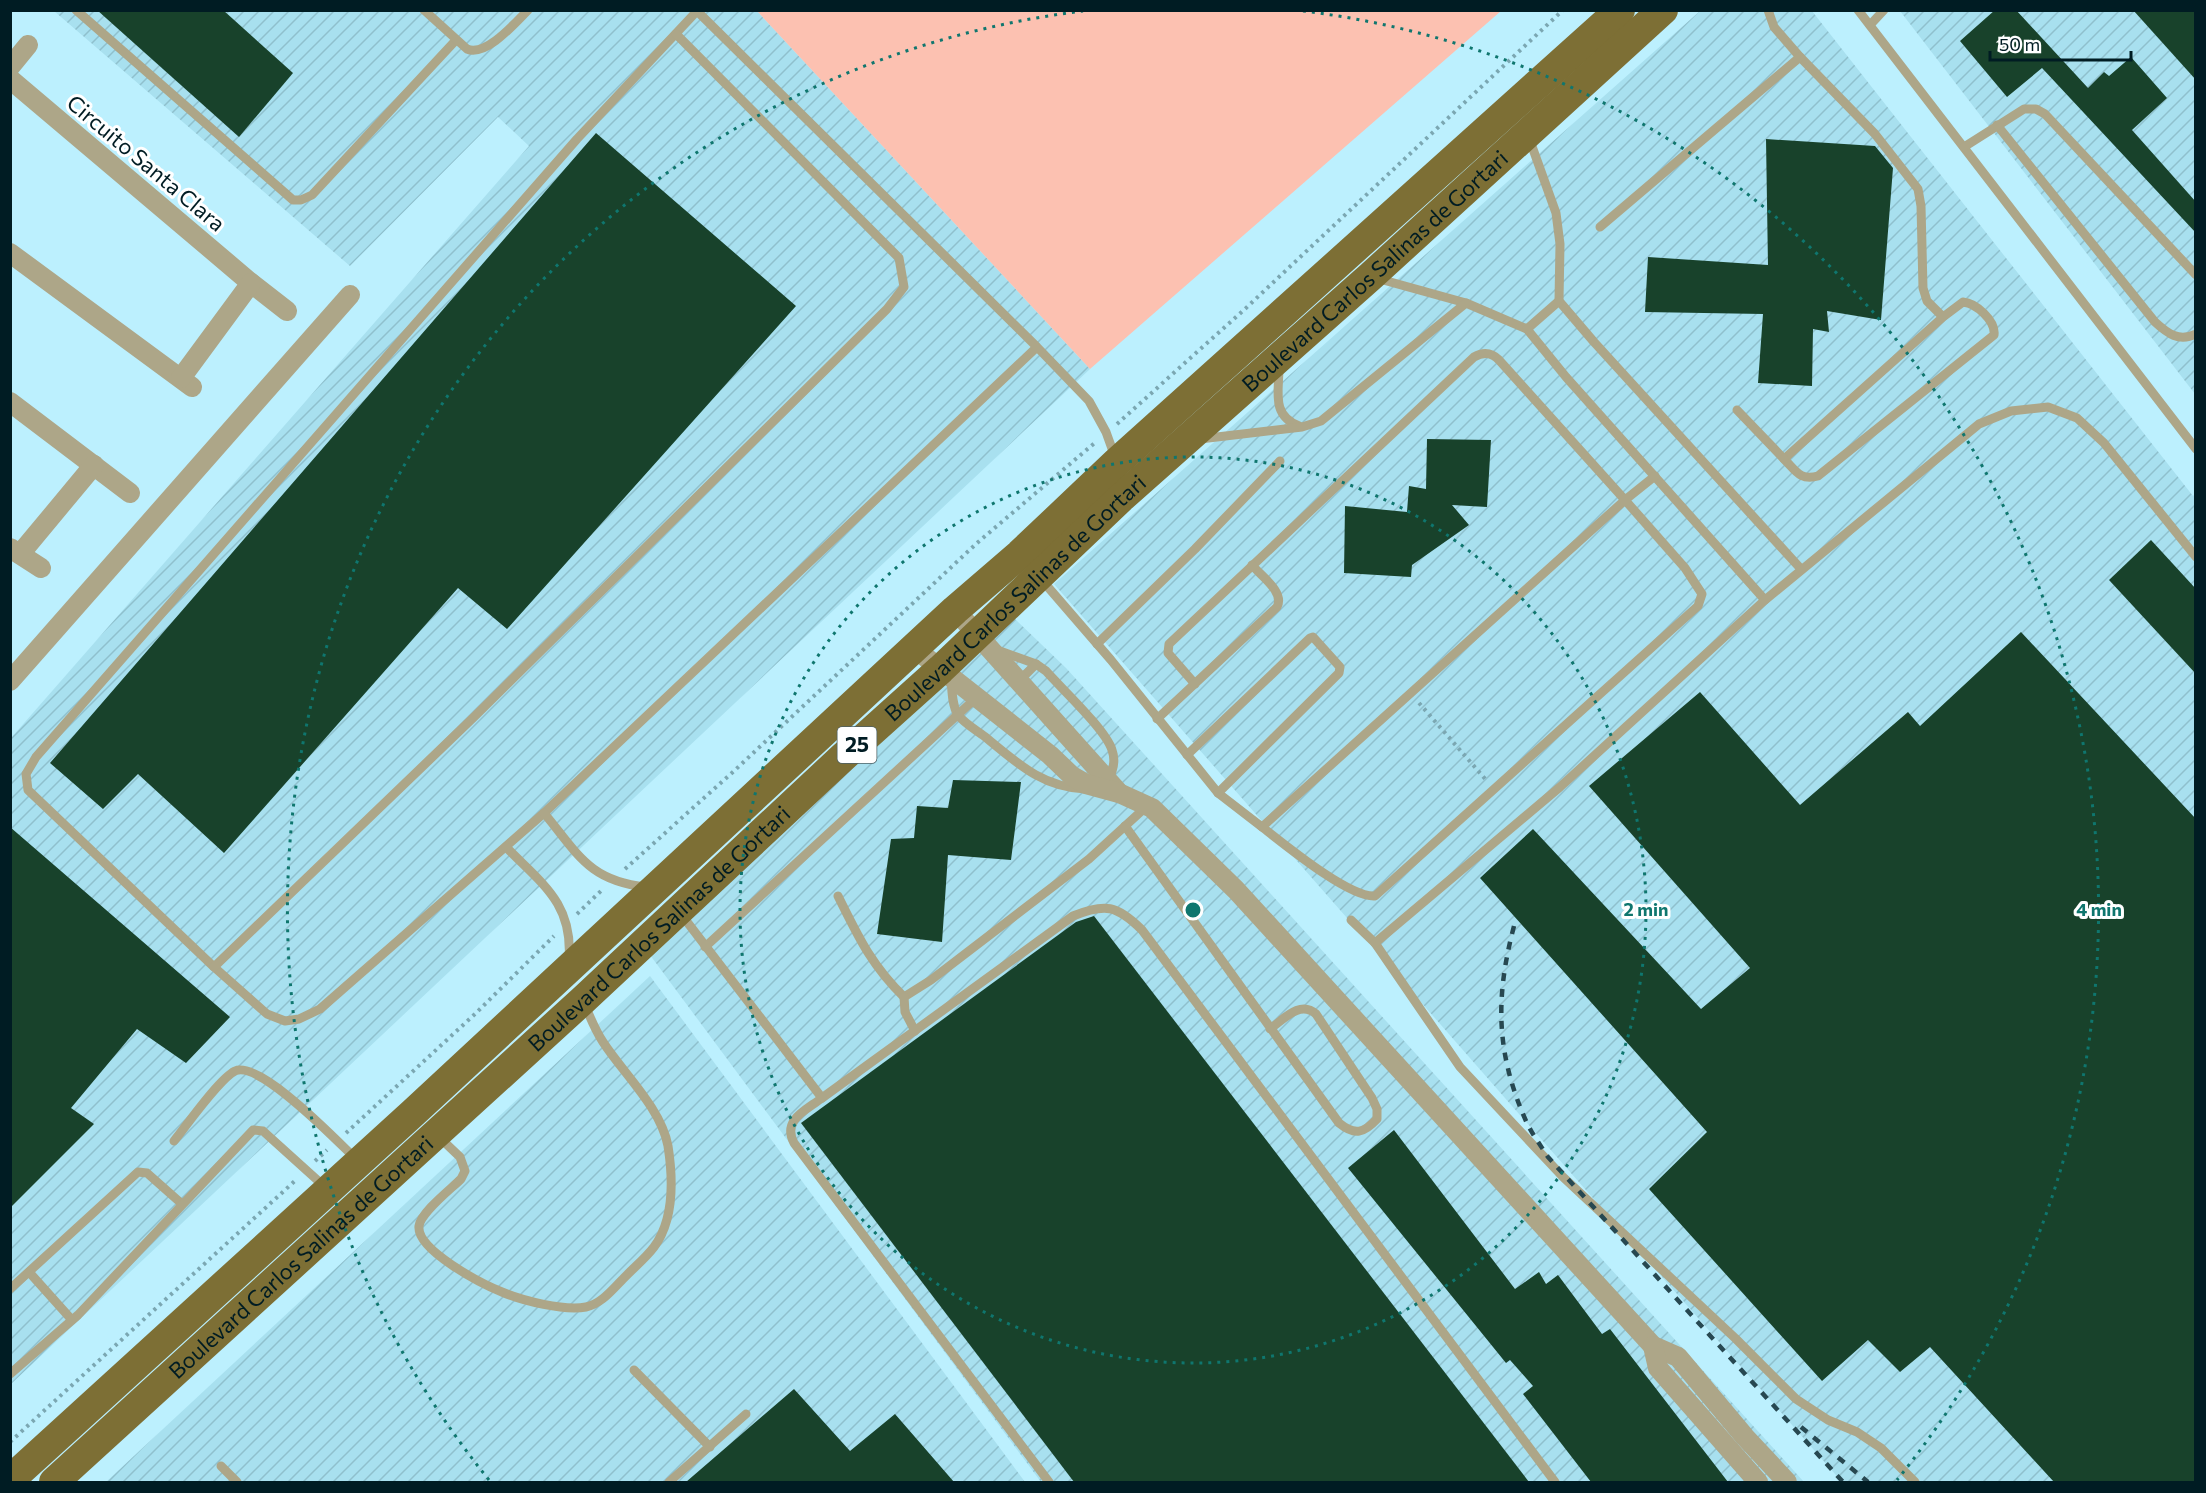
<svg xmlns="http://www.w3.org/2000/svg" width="2206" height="1493" font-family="Commissioner,sans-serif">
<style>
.industrial{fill:url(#industrial-furrows)}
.green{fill:#fcc1b1}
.building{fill:#18422b}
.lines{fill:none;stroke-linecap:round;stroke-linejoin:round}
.path{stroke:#7ba7b2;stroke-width:4;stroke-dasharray:3 4.5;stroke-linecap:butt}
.service{stroke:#ada688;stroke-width:9}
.minor{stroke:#ada688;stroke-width:20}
.primary{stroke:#7d6f35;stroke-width:30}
.rail{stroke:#274851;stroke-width:4.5;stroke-dasharray:8 8;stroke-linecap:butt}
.ring{fill:none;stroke:#0f766e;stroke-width:3;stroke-dasharray:3 6}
.labels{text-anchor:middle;stroke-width:6;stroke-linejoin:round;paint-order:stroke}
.shield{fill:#fff;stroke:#4c6065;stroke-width:1.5}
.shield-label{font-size:21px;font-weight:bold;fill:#001c23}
.street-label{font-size:22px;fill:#001c23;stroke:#fff}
.centre{fill:#0f766e;stroke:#fff;stroke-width:3}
.ring-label{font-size:18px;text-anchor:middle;font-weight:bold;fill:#0f766e;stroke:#fff;stroke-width:6;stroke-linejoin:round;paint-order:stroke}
</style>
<defs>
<pattern id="industrial-furrows" width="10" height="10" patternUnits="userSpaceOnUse" patternTransform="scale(1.5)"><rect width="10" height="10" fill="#a8e0ef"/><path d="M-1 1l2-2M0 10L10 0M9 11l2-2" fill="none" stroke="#8fc0cd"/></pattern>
</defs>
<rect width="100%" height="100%" fill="#bcf0fe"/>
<g class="industrial">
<path d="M 54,11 L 757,11 L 1090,369 L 11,1384 L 11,738 L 529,146 L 498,117 L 350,266 Z"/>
<path d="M 1700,11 L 1812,11 L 2193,496 L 2195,494 L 2195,1482 L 1842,1482 L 1054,584 Z"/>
<path d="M 1900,11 L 2195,11 L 2195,394 Z"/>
<path d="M 1014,618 L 1066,668 L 1804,1482 L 1041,1482 L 650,955 Z"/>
<path d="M 650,976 L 1025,1482 L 106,1482 Z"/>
</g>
<path class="green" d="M 757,11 L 1501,11 L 1090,369 Z"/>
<g class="building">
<path d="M 97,10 L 223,10 L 293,73 L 239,137 Z"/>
<path d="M 1995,10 L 2016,10 L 2088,88 L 2104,72 L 2109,76 L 2131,57 L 2167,98 L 2132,130 L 2196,202 L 2196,233 L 2042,68 L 2007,97 L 1960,41 Z"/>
<path d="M 2133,10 L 2196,10 L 2196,80 Z"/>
<path d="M 596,133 L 796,306 L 507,629 L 458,588 L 224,853 L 138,774 L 103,809 L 50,763 Z"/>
<path d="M 1766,139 L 1875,146 L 1893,168 L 1881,320 L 1827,311 L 1829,332 L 1813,329 L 1812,386 L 1758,383 L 1763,314 L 1645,312 L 1648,257 L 1768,265 Z"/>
<path d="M 1427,439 L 1491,440 L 1487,507 L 1452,505 L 1469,525 L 1412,565 L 1411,577 L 1344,573 L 1345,506 L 1407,512 L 1409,486 L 1426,489 Z"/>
<path d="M 2151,540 L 2196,589 L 2196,674 L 2109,580 Z"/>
<path d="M 2021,632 L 2196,819 L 2196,1482 L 2054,1482 L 1930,1347 L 1900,1372 L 1868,1340 L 1822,1381 L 1649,1189 L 1707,1132 L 1480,878 L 1533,829 L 1701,1009 L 1750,968 L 1589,786 L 1700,692 L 1800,805 L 1908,712 L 1920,726 Z"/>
<path d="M 953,780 L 1021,782 L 1011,860 L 948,855 L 942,942 L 877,934 L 891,839 L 914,838 L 917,806 L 948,808 Z"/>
<path d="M 10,827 L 230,1017 L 186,1063 L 137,1029 L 71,1108 L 94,1124 L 10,1208 Z"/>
<path d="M 1094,916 L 1529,1482 L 1074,1482 L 801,1123 L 1076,922 Z"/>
<path d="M 1394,1130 L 1515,1289 L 1539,1272 L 1546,1284 L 1558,1275 L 1602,1334 L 1610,1329 L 1728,1482 L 1591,1482 L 1523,1394 L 1533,1386 L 1510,1360 L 1506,1363 L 1348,1168 Z"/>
<path d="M 794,1389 L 850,1451 L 895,1414 L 954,1482 L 686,1482 Z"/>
</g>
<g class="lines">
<g class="path">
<path d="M 1117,424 L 1246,308 L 1563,10"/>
<path d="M 1419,703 L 1487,781"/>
<path d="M 625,869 L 734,771 L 977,543 L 1097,441"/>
<path d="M 577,914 L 604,888"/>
<path d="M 346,1133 L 475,1014 L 554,936"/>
<path d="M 315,1161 L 327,1150"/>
<path d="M 10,1442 L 297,1179"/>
</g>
<g class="service">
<path d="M 76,10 L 293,200 L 301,200 L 312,195 L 456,40"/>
<path d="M 424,10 L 467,49 C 486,57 515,23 528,10"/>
<path d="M 1768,10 L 1774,27 L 1800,57 L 1875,134 L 1918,189 L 1921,206 L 1923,288 L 1927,301 L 1943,317 L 1784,459 C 1796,471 1800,481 1818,476 L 1994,335 C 1996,321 1976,303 1963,302 L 1943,317"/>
<path d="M 1858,10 L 2196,449"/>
<path d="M 1870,25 L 1884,10"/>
<path d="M 1997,125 L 2155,322 C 2168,334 2179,342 2196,334"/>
<path d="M 1529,138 L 1556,213 L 1560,244 L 1559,301 L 1594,342 L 1801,569"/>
<path d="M 1964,147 L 2024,109 L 2036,109 L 2045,114 L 2196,275"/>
<path d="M 1600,227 L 1800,57"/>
<path d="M 1376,278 L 1466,303 L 1527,329 L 1566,377 L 1765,600"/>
<path d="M 1527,329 L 1559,301"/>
<path d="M 1037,347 L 544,813 L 320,1009 L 299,1019 L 285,1021 L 267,1014 L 214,967 L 28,790 L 26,774 L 36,757 L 577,139 L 697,11 L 1037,347 L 1089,401 L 1106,432 L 1115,457"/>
<path d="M 1279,367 C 1279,392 1271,415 1299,426"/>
<path d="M 1737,410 L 1784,459"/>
<path d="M 1200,439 L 1302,427 L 1321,421 L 1466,303"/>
<path d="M 1041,579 L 1111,660 L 1218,793 L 1262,827"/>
<path d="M 1097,644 L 1195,549 L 1280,461"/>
<path d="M 997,650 L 1036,664 L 1046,671 C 1062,689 1106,730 1112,750 C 1116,761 1113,772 1107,782"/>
<path d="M 951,679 C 952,690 952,706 958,715 C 964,723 976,730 984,736 C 1016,762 1041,787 1085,789"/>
<path d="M 1020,680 L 1036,664"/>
<path d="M 1195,684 L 1168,653 L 1169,644 L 1474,357 C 1483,352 1491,352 1499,360 L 1625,500 L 1685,568 L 1702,594 L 1698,606 L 1375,896 C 1349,898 1284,844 1262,827 L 1625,500 L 1655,476"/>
<path d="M 1157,719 L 1277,607 C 1285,592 1261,576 1252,565"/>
<path d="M 1187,755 L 1310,638 L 1313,637 L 1340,667 L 1339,673 L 1218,793"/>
<path d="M 544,813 C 578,854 589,881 646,887"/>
<path d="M 1125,826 L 1339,1123 C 1355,1136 1364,1133 1377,1119 L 1377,1109 L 1372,1098 L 1316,1014 C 1300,1000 1284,1019 1270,1029"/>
<path d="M 506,847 C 542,884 573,903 569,959"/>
<path d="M 838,896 C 858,936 871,965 904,997 L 931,980 L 1089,859 L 1147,806"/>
<path d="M 681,914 L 822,1098 L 1073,916 C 1105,903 1117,905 1142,930 L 1555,1482"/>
<path d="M 1351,920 L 1375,943 L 1460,1067 L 1563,1177 L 1735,1338 L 1796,1399 L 1828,1420 L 1857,1432 L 1881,1448 L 1915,1482"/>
<path d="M 1375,943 L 1560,787 L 1765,600 L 1979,424 L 2011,411 L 2048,407 L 2077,418 L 2104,443 L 2196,557"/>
<path d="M 705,947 L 977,697"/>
<path d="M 214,967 L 475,716 L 887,309 L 904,287 L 899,258 L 676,34"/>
<path d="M 904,997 L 905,1012 L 915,1031"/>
<path d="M 822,1098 C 805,1111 782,1120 794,1143 L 1049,1482"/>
<path d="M 439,1137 L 460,1157 L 465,1171 L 461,1179 C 451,1189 421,1212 419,1226 C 416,1250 482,1284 502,1292 C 523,1301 564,1311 586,1307 C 601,1304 612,1290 622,1280 C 632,1269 645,1259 654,1247 C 674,1220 673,1178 668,1146 C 661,1108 623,1073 603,1042 C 595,1030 590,1017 585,1005"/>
<path d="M 174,1141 C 187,1125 219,1079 235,1071 C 260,1060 337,1141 356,1159"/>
<path d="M 29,1272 L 72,1320"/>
<path d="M 10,1289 L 138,1172 L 147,1173 L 182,1204"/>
<path d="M 634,1370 L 710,1447"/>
<path d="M 10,1374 L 78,1315 L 253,1130 L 263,1131 L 325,1187"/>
<path d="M 221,1466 L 237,1482"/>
<path d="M 669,1482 L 746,1414"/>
</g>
<g class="minor">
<path d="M 10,67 L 28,45"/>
<path d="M 10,79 L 251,283 L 287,311"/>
<path d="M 10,253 L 192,387"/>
<path d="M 181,378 L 251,283"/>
<path d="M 10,402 L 130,493"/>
<path d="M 10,548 L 41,568"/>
<path d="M 20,554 L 94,465"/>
<path d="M 955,610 L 1119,793"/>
<path d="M 914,648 L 1050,755 L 1072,776 L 1086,784 L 1119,793 L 1152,808 L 1236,890 L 1653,1346 L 1678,1357 L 1745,1437 L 1787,1482"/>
<path d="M 10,681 L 350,295"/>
<path d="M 1653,1346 L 1658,1368 L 1758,1482"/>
</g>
<g class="primary">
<path d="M 10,1480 L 414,1112 L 955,610 L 1020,554 L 1117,462 L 1620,10"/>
<path id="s1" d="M 54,1482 L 583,1000 L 842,758 L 941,669 L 1122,497 L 1371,276 L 1663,10"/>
</g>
<g class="rail">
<path d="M 1514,926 C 1495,998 1496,1053 1526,1121 C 1532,1134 1541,1146 1548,1157 L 1843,1482"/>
<path d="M 1801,1427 L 1868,1482"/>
</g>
</g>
<g class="ring">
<circle cx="1193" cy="910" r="453"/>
<path d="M489 1480A906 906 0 0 1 1083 11M1303 11A906 906 0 0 1 1897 1480"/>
</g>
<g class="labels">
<rect class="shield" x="837.5" y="727" width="39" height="36" rx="4.5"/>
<g class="shield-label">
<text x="857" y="752">25</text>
</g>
<g class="street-label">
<text transform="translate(146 163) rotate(40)" y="8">Circuito Santa Clara</text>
<text dy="8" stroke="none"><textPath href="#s1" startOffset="1792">Boulevard Carlos Salinas de Gortari</textPath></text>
<text dy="8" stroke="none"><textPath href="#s1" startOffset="1306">Boulevard Carlos Salinas de Gortari</textPath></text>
<text dy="8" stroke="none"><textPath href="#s1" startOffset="820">Boulevard Carlos Salinas de Gortari</textPath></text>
<text dy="8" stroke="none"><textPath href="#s1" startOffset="334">Boulevard Carlos Salinas de Gortari</textPath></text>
</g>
</g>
<circle cx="1193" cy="910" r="9" class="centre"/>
<g class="ring-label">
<text x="1646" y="916">2 min</text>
<text x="2099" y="916">4 min</text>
</g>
<rect width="2206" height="1493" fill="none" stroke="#001c23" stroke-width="24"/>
<path d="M1990 51v9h141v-9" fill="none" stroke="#001c23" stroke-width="3"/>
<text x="1999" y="51" font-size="18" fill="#001c23" stroke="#ffffff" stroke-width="4.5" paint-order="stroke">50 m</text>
</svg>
